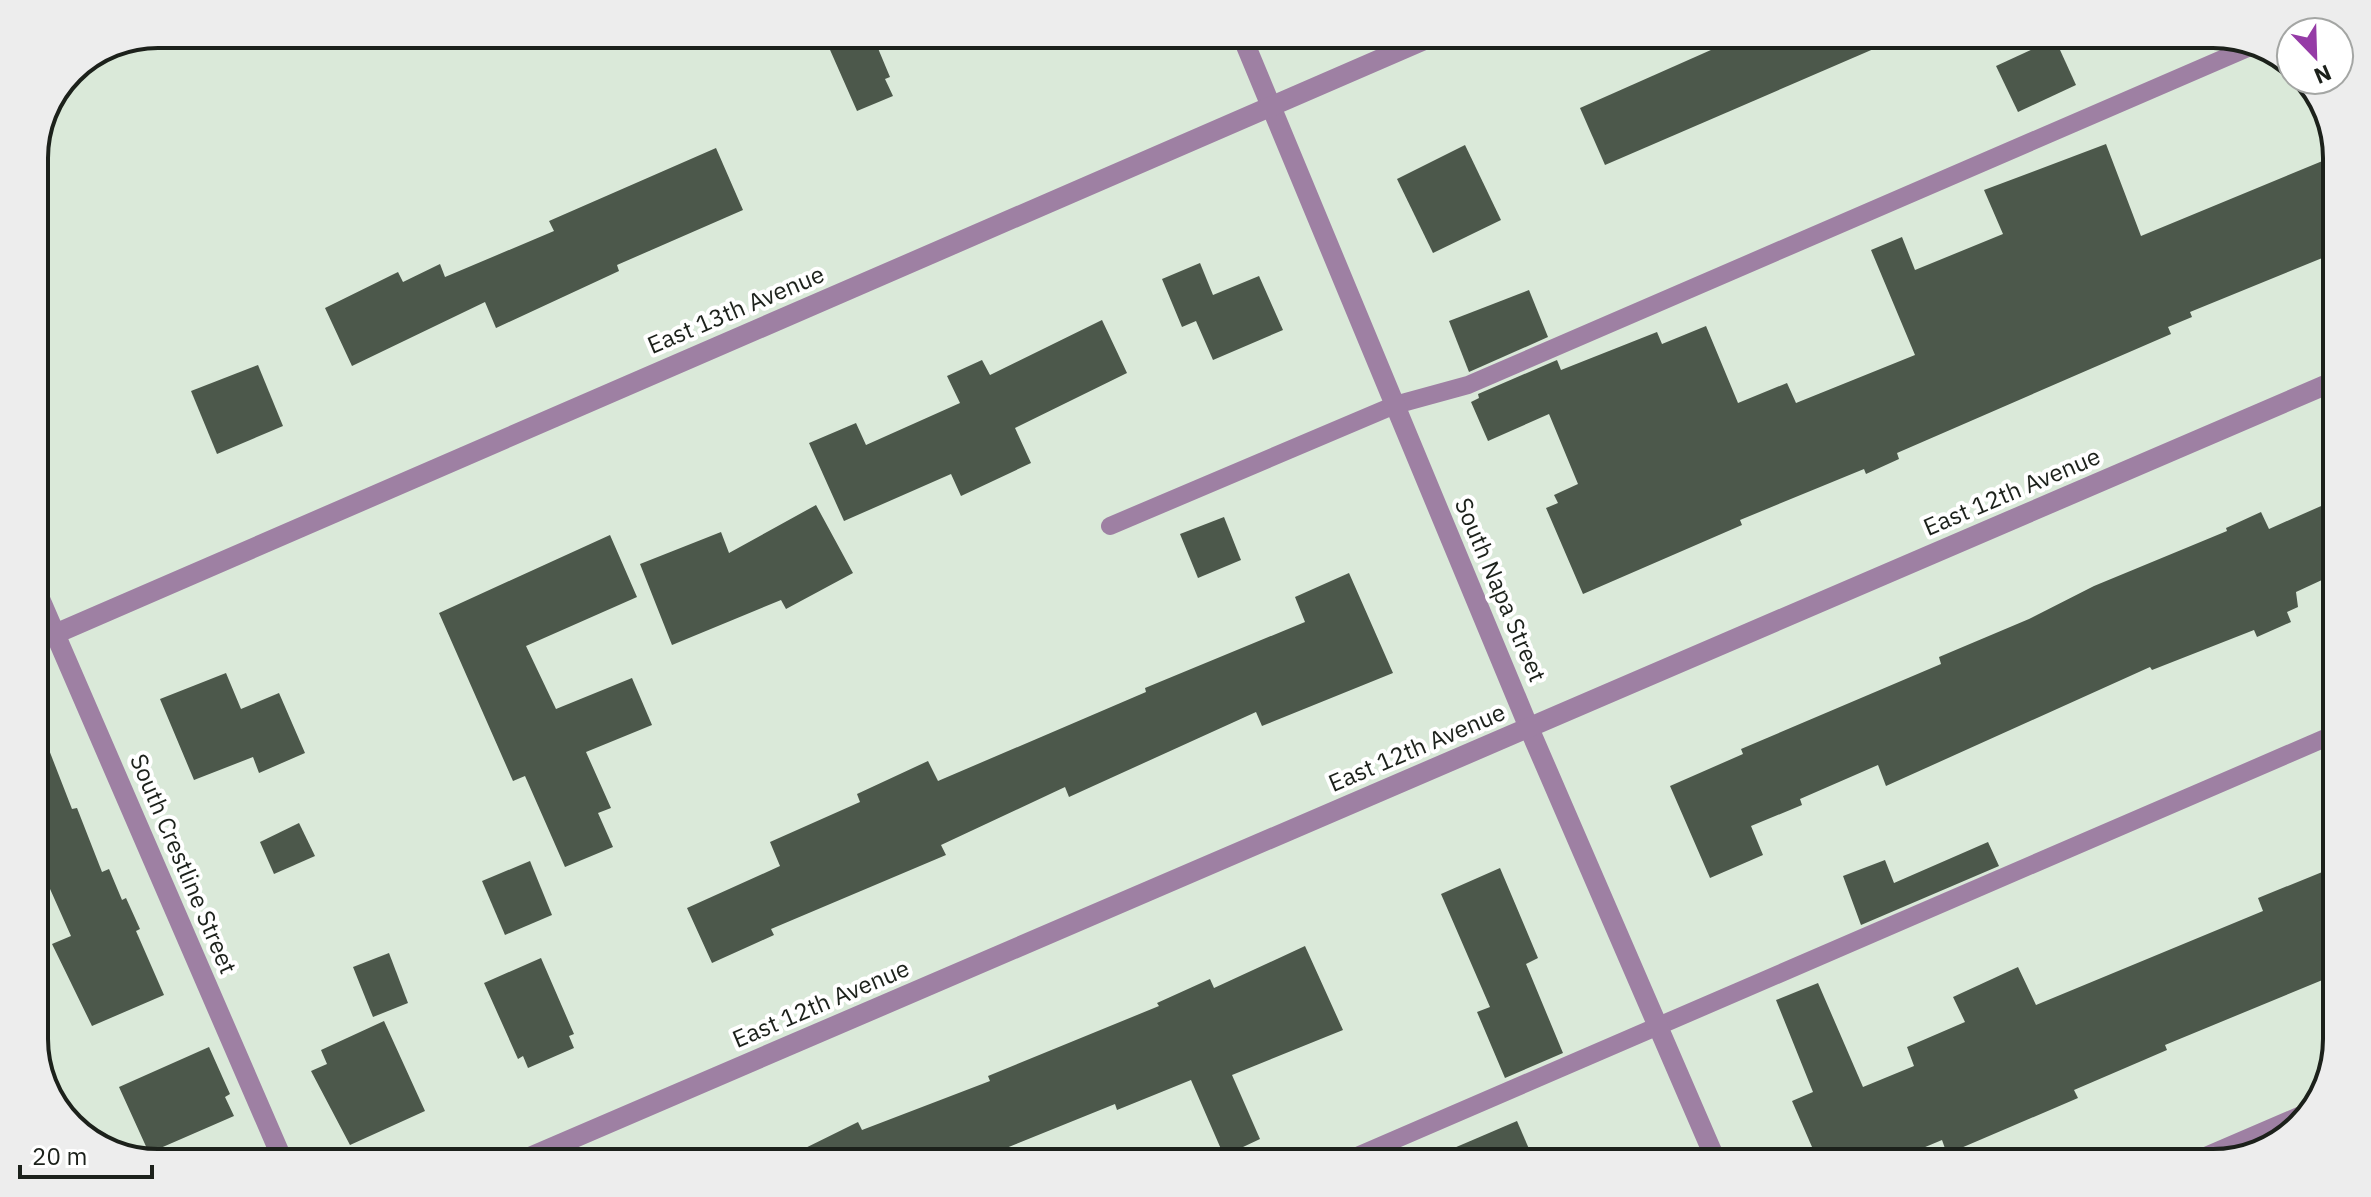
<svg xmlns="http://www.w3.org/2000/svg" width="2371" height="1197" font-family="'IBM Plex Sans',sans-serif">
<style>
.building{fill:#4c584b}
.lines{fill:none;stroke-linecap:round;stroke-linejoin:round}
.lane{stroke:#9e80a3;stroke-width:18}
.street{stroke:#9e80a3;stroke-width:20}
.labels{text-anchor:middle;stroke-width:8;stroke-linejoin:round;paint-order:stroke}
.street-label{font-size:24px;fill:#1c211b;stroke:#fff}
.rim{fill:none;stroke:#1c211b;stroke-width:4}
</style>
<rect width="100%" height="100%" fill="#dae9d9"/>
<g class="building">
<path d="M 823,34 L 872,34 L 890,77 L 885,79 L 893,96 L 857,111 Z"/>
<path d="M 1747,34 L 1906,35 L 1605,165 L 1580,108 Z"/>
<path d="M 2055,39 L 2076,85 L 2018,112 L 1996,66 Z"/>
<path d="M 2106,144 L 2141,236 L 2337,155 L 2337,252 L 2190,312 L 2192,317 L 2168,327 L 2171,334 L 1897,453 L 1899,459 L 1866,474 L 1864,469 L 1740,520 L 1742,525 L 1583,594 L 1546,508 L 1558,503 L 1554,495 L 1578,484 L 1549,414 L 1488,441 L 1471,402 L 1479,398 L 1478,394 L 1557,360 L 1561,370 L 1657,332 L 1662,344 L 1706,326 L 1738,403 L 1787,383 L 1796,403 L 1915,355 L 1871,250 L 1902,237 L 1915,270 L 2003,234 L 1984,190 Z"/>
<path d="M 1465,145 L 1501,220 L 1433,253 L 1397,179 Z"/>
<path d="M 716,148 L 743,210 L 617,265 L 619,271 L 496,328 L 485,302 L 352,366 L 325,308 L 398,272 L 403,282 L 440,264 L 445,277 L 554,231 L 549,221 Z"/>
<path d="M 1200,263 L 1213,295 L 1259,276 L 1283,330 L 1213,360 L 1196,321 L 1182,327 L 1162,279 Z"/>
<path d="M 1529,290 L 1548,337 L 1469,372 L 1449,321 Z"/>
<path d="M 1102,320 L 1127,373 L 1015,428 L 1031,463 L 961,496 L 951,474 L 844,521 L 809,443 L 856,423 L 866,445 L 960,403 L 947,376 L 982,360 L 990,375 Z"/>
<path d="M 258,365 L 283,426 L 217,454 L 191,391 Z"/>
<path d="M 2337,499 L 2337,573 L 2296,592 L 2298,607 L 2287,612 L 2291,622 L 2257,637 L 2254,630 L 2152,670 L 2150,667 L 1886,786 L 1878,765 L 1800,799 L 1802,805 L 1751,826 L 1763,855 L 1710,878 L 1670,786 L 1743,754 L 1741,749 L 1941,664 L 1939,657 L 2029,619 L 2094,586 L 2227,531 L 2226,528 L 2261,512 L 2269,529 Z"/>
<path d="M 816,505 L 853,573 L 786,609 L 781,600 L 672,645 L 640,564 L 721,532 L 729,553 Z"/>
<path d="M 1224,517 L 1241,560 L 1198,578 L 1180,534 Z"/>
<path d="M 610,535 L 637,597 L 526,646 L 556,709 L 632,678 L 652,725 L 586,752 L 611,808 L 598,813 L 613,847 L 565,867 L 525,776 L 513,781 L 439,613 Z"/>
<path d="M 1349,573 L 1393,673 L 1262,726 L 1256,712 L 1069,797 L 1065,787 L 941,845 L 946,855 L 771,929 L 774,935 L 712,963 L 687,908 L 780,866 L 770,842 L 860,802 L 857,794 L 928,761 L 938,781 L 1146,692 L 1145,688 L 1305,622 L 1295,597 Z"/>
<path d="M 226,673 L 241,709 L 279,693 L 305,753 L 259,773 L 253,757 L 194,780 L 160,699 Z"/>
<path d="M 34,719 L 37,719 L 72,809 L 77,808 L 102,872 L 109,869 L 122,900 L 126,898 L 140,929 L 136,931 L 164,995 L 92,1026 L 52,944 L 71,936 L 34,853 Z"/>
<path d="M 299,823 L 315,856 L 274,874 L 260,842 Z"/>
<path d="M 1988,842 L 1999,866 L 1861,925 L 1843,876 L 1885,860 L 1894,883 Z"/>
<path d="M 530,861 L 552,915 L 505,935 L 482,881 Z"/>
<path d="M 2337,866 L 2337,974 L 2165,1045 L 2167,1050 L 2074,1090 L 2078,1098 L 1947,1154 L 1942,1140 L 1887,1163 L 1819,1163 L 1792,1101 L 1813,1092 L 1776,1000 L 1818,983 L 1863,1087 L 1914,1066 L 1907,1047 L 1965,1022 L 1953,997 L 2018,967 L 2036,1005 L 2263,911 L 2258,898 Z"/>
<path d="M 1500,868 L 1538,958 L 1526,964 L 1563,1053 L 1505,1078 L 1477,1012 L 1490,1007 L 1441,894 Z"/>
<path d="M 1305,946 L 1343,1030 L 1232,1075 L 1260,1139 L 1224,1156 L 1191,1080 L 1117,1110 L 1115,1104 L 969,1163 L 775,1163 L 858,1122 L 862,1130 L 990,1081 L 988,1076 L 1159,1006 L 1157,1003 L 1210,979 L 1214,988 Z"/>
<path d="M 389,953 L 408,1003 L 373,1017 L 353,967 Z"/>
<path d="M 541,958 L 574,1034 L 569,1036 L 574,1048 L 528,1068 L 523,1056 L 518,1059 L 484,983 Z"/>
<path d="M 384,1021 L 425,1111 L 350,1145 L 311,1071 L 327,1064 L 321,1050 Z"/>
<path d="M 209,1047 L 230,1094 L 225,1097 L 234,1116 L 149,1153 L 119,1087 Z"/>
<path d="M 1517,1121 L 1535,1163 L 1419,1163 Z"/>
</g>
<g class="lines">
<g class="lane">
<path d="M 1110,526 L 1395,405 L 1468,385 L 2257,44"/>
<path d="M 1341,1163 L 2337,733"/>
</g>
<g class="street">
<path d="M 1241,34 L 1529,728 L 1717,1163"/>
<path d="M 34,585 L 284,1163"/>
<path d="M 55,634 L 1438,34"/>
<path d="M 516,1163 L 2337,380"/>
<path d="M 2192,1163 L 2306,1114"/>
</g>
</g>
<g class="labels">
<g class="street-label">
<text transform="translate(736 310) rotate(-23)" y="8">East 13th Avenue</text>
<text transform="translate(2012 492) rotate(-23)" y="8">East 12th Avenue</text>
<text transform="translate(1500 590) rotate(67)" y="8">South Napa Street</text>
<text transform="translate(1417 748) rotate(-23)" y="8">East 12th Avenue</text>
<text transform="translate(183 864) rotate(67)" y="8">South Crestline Street</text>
<text transform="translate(821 1004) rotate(-23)" y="8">East 12th Avenue</text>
</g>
</g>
<path d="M0 0H2371V1197H0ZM158 48H2213A110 110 0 0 1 2323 158V1039A110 110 0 0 1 2213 1149H158A110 110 0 0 1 48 1039V158A110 110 0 0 1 158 48Z" fill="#ededed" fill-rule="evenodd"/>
<path class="rim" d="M158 48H2213A110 110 0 0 1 2323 158V1039A110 110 0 0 1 2213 1149H158A110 110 0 0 1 48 1039V158A110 110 0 0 1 158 48Z"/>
<g transform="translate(2315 56) rotate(157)"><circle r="38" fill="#ffffff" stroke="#a4a6a4" stroke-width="2"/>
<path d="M0-6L14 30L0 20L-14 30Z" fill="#953ba6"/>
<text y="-12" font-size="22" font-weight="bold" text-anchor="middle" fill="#1c211b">N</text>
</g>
<path d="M20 1165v12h132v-12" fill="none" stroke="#1c211b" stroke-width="4"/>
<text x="32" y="1165" font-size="24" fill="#1c211b" stroke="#ffffff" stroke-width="6" paint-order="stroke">20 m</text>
</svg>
